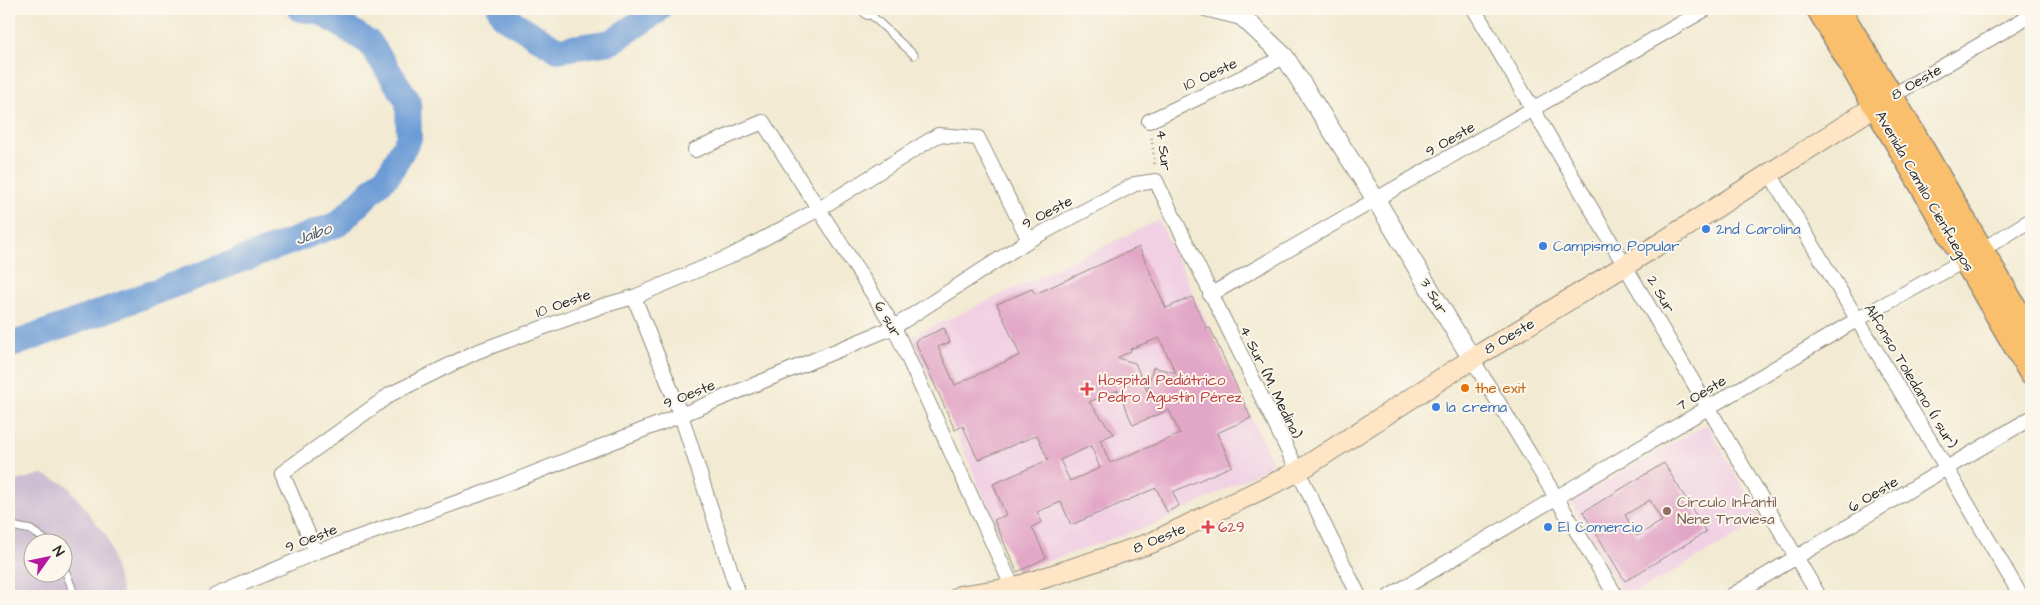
<svg xmlns="http://www.w3.org/2000/svg" width="2040" height="605" font-family="'Architects Daughter',sans-serif">
<style>
.built{fill:#f1d0e3}
.industrial{fill:#cebed1;fill-rule:evenodd}
.lines{fill:none;stroke-linecap:round;stroke-linejoin:round}
.river{stroke:#6c9bd5;stroke-width:26}
.building{fill:#e2a6c6;fill-rule:evenodd}
.service-casing{stroke:#8e8a7e;stroke-width:9}
.minor-casing{stroke:#8e8a7e;stroke-width:16}
.tertiary-casing{stroke:#8e8a7e;stroke-width:20}
.secondary-casing{stroke:#8e8a7e;stroke-width:22}
.primary-casing{stroke:#8e8a7e;stroke-width:25}
.path{stroke:#8e8a7e;stroke-width:2.5;stroke-dasharray:1 4;stroke-linecap:butt}
.service{stroke:#fff;stroke-width:7}
.minor{stroke:#fff;stroke-width:14}
.tertiary{stroke:#fff;stroke-width:18}
.secondary{stroke:#fde5c5;stroke-width:20}
.primary{stroke:#f9bf6d;stroke-width:22}
.shop-dot{fill:#3f7fe0;stroke:#fbf7ec;stroke-width:2}
.food-dot{fill:#e8710a;stroke:#fbf7ec;stroke-width:2}
.health-dot{fill:#e0444e;stroke:#fbf7ec;stroke-width:2}
.education-dot{fill:#8d6e63;stroke:#fbf7ec;stroke-width:2}
.labels{text-anchor:middle;stroke-width:4;stroke-linejoin:round;paint-order:stroke}
.street-label{font-size:15px;fill:#2b2b2b;stroke:#fbf7ec}
.shop-label{font-size:15px;fill:#366cbe;stroke:#fbf7ec;text-anchor:start}
.health-label{font-size:15px;fill:#be3a42;stroke:#fbf7ec;text-anchor:start}
.food-label{font-size:15px;fill:#c56008;stroke:#fbf7ec;text-anchor:start}
.education-label{font-size:15px;fill:#785e54;stroke:#fbf7ec;text-anchor:start}
.water-label{font-size:16px;font-style:italic;fill:#45586f;stroke:#fbf7ec}
</style>
<rect width="100%" height="100%" fill="#fbf7ec"/>
<filter id="ink" filterUnits="userSpaceOnUse"><feTurbulence type="fractalNoise" baseFrequency=".02" numOctaves="2"/><feDisplacementMap in="SourceGraphic" scale="10" xChannelSelector="R" yChannelSelector="G"/><feConvolveMatrix kernelMatrix="1 2 1 2 8 2 1 2 1" color-interpolation-filters="sRGB"/></filter>
<filter id="wash" filterUnits="userSpaceOnUse"><feTurbulence type="fractalNoise" baseFrequency=".0096" numOctaves="4" result="noise"/><feDisplacementMap in="SourceGraphic" scale="20" xChannelSelector="R" yChannelSelector="G"/><feGaussianBlur stdDeviation="1.12" result="paint"/><feColorMatrix in="noise" values="0 0 0 0 0 0 0 0 0 0 0 0 0 0 0 0 0 1.4 0 .05"/><feComposite in="paint" operator="in"/></filter>
<g filter="url(#wash)">
<rect width="100%" height="100%" fill="#f2ead2"/>
<g class="built">
<path d="M 1159,220 L 1274,465 L 1155,524 L 1017,572 L 955,430 L 911,337 Z"/>
<path d="M 1707,424 L 1762,521 L 1630,596 L 1625,596 L 1571,501 Z"/>
</g>
<path class="industrial" d="M 42,474 L 67,485 L 107,537 L 123,596 L 9,596 L 9,483 ZM 32,542 L 62,542 L 62,572 L 32,572 Z"/>
<g class="lines">
<g class="river">
<path d="M 500,9 L 504,17 L 558,50 L 611,42 L 656,12 L 658,9"/>
<path d="M 9,346 L 338,224 L 389,174 L 409,138 L 408,101 L 370,43 L 321,12 L 300,9"/>
</g>
</g>
<g id="blocks">
<g class="building">
<path d="M 1139,247 L 1166,308 L 1192,297 L 1207,329 L 1210,328 L 1251,418 L 1217,433 L 1232,466 L 1173,492 L 1179,506 L 1167,512 L 1156,488 L 1071,525 L 1061,502 L 1037,512 L 1042,522 L 1032,527 L 1046,558 L 1017,572 L 994,520 L 1006,515 L 993,484 L 1048,460 L 1037,435 L 978,460 L 963,426 L 955,430 L 915,341 L 944,328 L 950,342 L 938,347 L 955,385 L 1020,355 L 997,304 L 1032,289 L 1035,294 ZM 1159,338 L 1176,373 L 1153,367 L 1147,391 L 1135,363 L 1117,358 L 1131,351 L 1130,349 ZM 1118,390 L 1133,425 L 1169,410 L 1180,434 L 1110,463 L 1100,440 L 1114,434 L 1089,402 ZM 1091,446 L 1100,468 L 1070,481 L 1060,460 Z"/>
<path d="M 1664,463 L 1706,532 L 1625,581 L 1583,512 ZM 1650,500 L 1662,521 L 1637,536 L 1625,515 Z"/>
</g>
</g>
</g>
<g filter="url(#ink)">
<use href="#blocks" fill-opacity="0" stroke="#8e8a7e" stroke-width="1"/>
<g class="lines">
<g class="service-casing">
<g id="service">
<path d="M 868,12 L 914,55"/>
<path d="M 12,526 L 31,530 L 48,542"/>
<path d="M 62,562 L 75,596"/>
</g>
</g>
<g class="minor-casing">
<g id="minor">
<path d="M 1205,9 L 1245,19"/>
<path d="M 1474,9 L 1819,596"/>
<path d="M 868,12 L 872,9"/>
<path d="M 1892,96 L 2031,15"/>
<path d="M 1149,121 L 1285,57"/>
<path d="M 695,150 L 763,122 L 894,327 L 1013,588"/>
<path d="M 1770,174 L 1947,469 L 2021,596"/>
<path d="M 1210,295 L 1706,9"/>
<path d="M 634,297 L 681,415 L 739,596"/>
<path d="M 1472,359 L 1616,596"/>
<path d="M 316,552 L 282,473 L 391,394 L 476,352 L 602,306 L 634,297 L 731,256 L 819,209 L 938,135 L 978,138 L 1029,240"/>
<path d="M 214,596 L 316,552 L 478,495 L 681,415 L 894,327 L 1029,240 L 1135,184 L 1156,181 L 1359,596"/>
<path d="M 1390,596 L 1858,319 L 1965,260 L 2031,220"/>
<path d="M 1731,596 L 2031,418"/>
</g>
</g>
<g class="tertiary-casing">
<path id="tertiary" d="M 1234,9 L 1285,57 L 1376,200 L 1472,359"/>
</g>
<g class="secondary-casing">
<path id="secondary" d="M 960,596 L 1013,588 L 1151,543 L 1297,472 L 1472,359 L 1626,265 L 1888,98"/>
</g>
<g class="primary-casing">
<g id="primary">
<path d="M 1818,9 L 2031,374"/>
<path d="M 1839,9 L 1892,96 L 2031,334"/>
</g>
</g>
<path class="path" d="M 1151,133 L 1155,167"/>
<use href="#service" class="service"/>
<use href="#minor" class="minor"/>
<use href="#tertiary" class="tertiary"/>
<use href="#secondary" class="secondary"/>
<use href="#primary" class="primary"/>
</g>
</g>
<g class="shop-dot">
<circle cx="1706" cy="229" r="5"/>
<circle cx="1543" cy="246" r="5"/>
<circle cx="1436" cy="407" r="5"/>
<circle cx="1548" cy="527" r="5"/>
</g>
<circle class="food-dot" cx="1465" cy="388" r="5"/>
<g class="health-dot">
<path d="M1084.5 381.5h5v5h5v5h-5v5h-5v-5h-5v-5h5z"/>
<path d="M1205.5 519.5h5v5h5v5h-5v5h-5v-5h-5v-5h5z"/>
</g>
<circle class="education-dot" cx="1667" cy="511" r="5"/>
<g class="labels">
<g class="street-label">
<text transform="translate(1210 74) rotate(-25)" y="5">10 Oeste</text>
<text transform="translate(1916 82) rotate(-30)" y="5">8 Oeste</text>
<text transform="translate(1450 139) rotate(-30)" y="5">9 Oeste</text>
<text transform="translate(1164 150) rotate(83)" y="5">4 Sur</text>
<text transform="translate(1925 191) rotate(60)" y="5">Avenida Camilo Cienfuegos</text>
<text transform="translate(1047 212) rotate(-28)" y="5">9 Oeste</text>
<text transform="translate(1661 294) rotate(60)" y="5">2 Sur</text>
<text transform="translate(1434 296) rotate(59)" y="5">3 Sur</text>
<text transform="translate(563 303) rotate(-20)" y="5">10 Oeste</text>
<text transform="translate(888 319) rotate(60)" y="5">6 sur</text>
<text transform="translate(1509 336) rotate(-31)" y="5">8 Oeste</text>
<text transform="translate(1911 376) rotate(59)" y="5">Alfonso Toledano (1 sur)</text>
<text transform="translate(1271 382) rotate(64)" y="5">4 Sur (M. Medina)</text>
<text transform="translate(1701 393) rotate(-31)" y="5">7 Oeste</text>
<text transform="translate(689 394) rotate(-22)" y="5">9 Oeste</text>
<text transform="translate(1873 494) rotate(-31)" y="5">6 Oeste</text>
<text transform="translate(311 538) rotate(-21)" y="5">9 Oeste</text>
<text transform="translate(1159 538) rotate(-23)" y="5">8 Oeste</text>
</g>
<g class="shop-label">
<text x="1716" y="234">2nd Carolina</text>
<text x="1553" y="251">Campismo Popular</text>
<text x="1446" y="412">la crema</text>
<text x="1558" y="532">El Comercio</text>
</g>
<g class="health-label">
<text x="1098" y="385">Hospital Pediátrico<tspan x="1098" dy="17">Pedro Agustín Pérez</tspan></text>
<text x="1218" y="532">629</text>
</g>
<g class="food-label">
<text x="1475" y="393">the exit</text>
</g>
<g class="education-label">
<text x="1677" y="507">Círculo Infantil<tspan x="1677" dy="17">Nene Traviesa</tspan></text>
</g>
<g class="water-label">
<text transform="translate(313 233) rotate(-20)" y="6">Jaibo</text>
</g>
</g>
<rect width="2040" height="605" fill="none" stroke="#fbf7ec" stroke-width="30"/>
<g transform="translate(48 558) rotate(57)"><circle r="24" fill="#fbf7ec" stroke="#a8a59f"/>
<path d="M0-4L9 19L0 12L-9 19Z" fill="#b5179e"/>
<text y="-8" font-size="14" font-weight="bold" text-anchor="middle" fill="#2b2b2b">N</text>
</g>
</svg>
